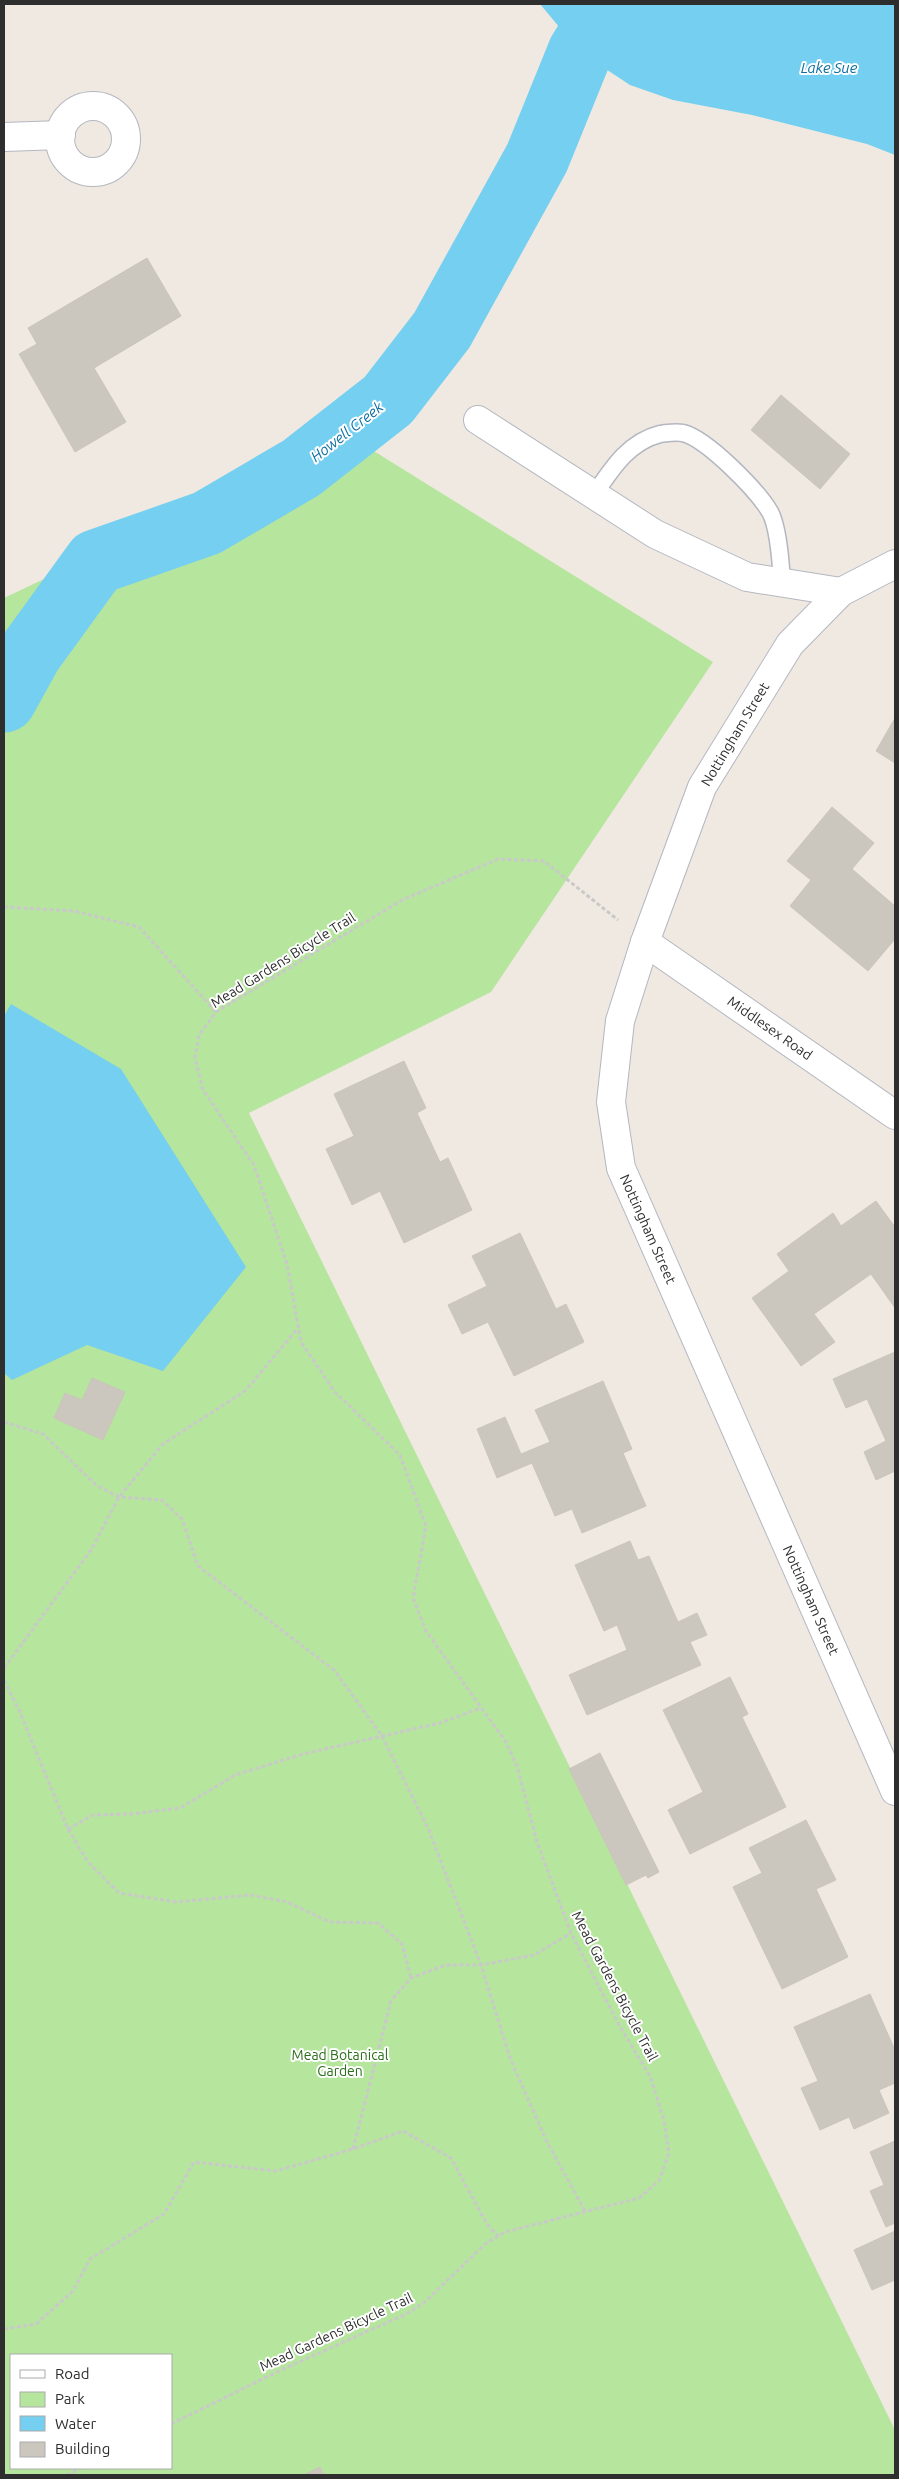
<svg xmlns="http://www.w3.org/2000/svg" width="899" height="2479" font-family="Ubuntu,sans-serif">
<style>
.green{fill:#b6e59e;fill-rule:evenodd}
.water{fill:#75cff0}
.lines{fill:none;stroke-linecap:round;stroke-linejoin:round}
.river{stroke:#75cff0;stroke-width:65}
.building{fill:#cbc7bf;stroke:#cbc5ba}
.lane-casing{stroke:#b4b7c1;stroke-width:19}
.street-casing{stroke:#b4b7c1;stroke-width:30}
.path{stroke:#c9c9c9;stroke-width:3;stroke-dasharray:4 2.5;stroke-linecap:butt}
.lane{stroke:#fff;stroke-width:16}
.street{stroke:#fff;stroke-width:28}
.labels{text-anchor:middle;stroke-width:4;stroke-linejoin:round;paint-order:stroke}
.street-label{font-size:14px;fill:#2e2e2e;stroke:#fff}
.park-label{font-size:14px;fill:#2c6e1b;stroke:#fff}
.water-label{font-size:15px;font-style:italic;fill:#0d6fa3;stroke:#fff}
</style>
<rect width="100%" height="100%" fill="#efe9e1"/>
<path class="green" d="M 348,435 L 713,662 L 491,992 L 249,1113 L 895,2430 L 895,2475 L 4,2475 L 4,598 ZM 11,2355 L 171,2355 L 171,2468 L 11,2468 Z"/>
<g class="water">
<path d="M 540,4 L 895,4 L 895,155 L 867,144 L 752,115 L 673,100 L 630,85 L 580,52 Z"/>
<path d="M 11,1004 L 121,1069 L 246,1267 L 163,1371 L 87,1345 L 12,1380 L 4,1373 L 4,1016 Z"/>
</g>
<g class="lines">
<path class="river" d="M 4,700 L 30,653 L 96,562 L 207,523 L 301,468 L 388,400 L 442,330 L 537,158 L 580,52 L 610,4"/>
</g>
<g class="building">
<path d="M 147,258 L 181,316 L 94,368 L 126,422 L 75,452 L 19,354 L 37,344 L 28,328 Z"/>
<path d="M 781,395 L 850,454 L 820,489 L 751,430 Z"/>
<path d="M 895,718 L 895,763 L 876,751 Z"/>
<path d="M 832,807 L 874,843 L 852,869 L 895,906 L 895,939 L 868,971 L 790,906 L 811,880 L 787,861 Z"/>
<path d="M 404,1061 L 426,1108 L 417,1113 L 440,1162 L 448,1158 L 472,1210 L 404,1243 L 380,1191 L 352,1205 L 326,1149 L 354,1136 L 334,1094 Z"/>
<path d="M 876,1201 L 895,1227 L 895,1308 L 871,1274 L 814,1314 L 835,1342 L 801,1366 L 752,1298 L 789,1271 L 777,1254 L 833,1213 L 841,1226 Z"/>
<path d="M 520,1233 L 556,1309 L 566,1304 L 584,1342 L 514,1376 L 488,1322 L 462,1334 L 448,1305 L 487,1286 L 472,1256 Z"/>
<path d="M 895,1352 L 895,1471 L 876,1480 L 864,1452 L 886,1441 L 867,1399 L 846,1408 L 833,1379 Z"/>
<path d="M 92,1378 L 125,1392 L 103,1440 L 54,1418 L 65,1393 L 82,1400 Z"/>
<path d="M 603,1381 L 632,1449 L 623,1453 L 646,1506 L 582,1533 L 572,1509 L 555,1516 L 532,1463 L 497,1478 L 477,1429 L 505,1417 L 521,1454 L 550,1442 L 535,1410 Z"/>
<path d="M 630,1541 L 638,1560 L 649,1556 L 678,1622 L 697,1613 L 707,1635 L 690,1642 L 701,1665 L 587,1715 L 569,1675 L 627,1650 L 617,1625 L 604,1631 L 575,1565 Z"/>
<path d="M 730,1677 L 748,1714 L 742,1717 L 786,1807 L 690,1854 L 668,1810 L 703,1792 L 663,1710 Z"/>
<path d="M 600,1753 L 659,1872 L 648,1878 L 646,1875 L 626,1885 L 569,1769 Z"/>
<path d="M 806,1820 L 836,1880 L 816,1889 L 848,1957 L 782,1989 L 733,1887 L 762,1873 L 749,1848 Z"/>
<path d="M 870,1994 L 895,2050 L 895,2083 L 879,2090 L 889,2113 L 854,2129 L 849,2117 L 820,2130 L 801,2088 L 818,2081 L 794,2027 Z"/>
<path d="M 895,2141 L 895,2223 L 886,2227 L 870,2191 L 884,2185 L 870,2152 Z"/>
<path d="M 895,2231 L 895,2280 L 872,2290 L 854,2250 Z"/>
<path d="M 320,2467 L 324,2475 L 304,2475 Z"/>
</g>
<g class="lines">
<g class="lane-casing">
<path id="lane" d="M 594,495 C 611,470 628,442 660,434 C 665,433 677,432 683,433 C 707,439 757,490 770,512 C 778,526 781,565 782,583"/>
</g>
<g class="street-casing">
<g id="street">
<circle cx="93" cy="139" r="33"/>
<path d="M 4,137 L 61,135"/>
<path d="M 478,420 L 655,534 L 747,577 L 841,592"/>
<path d="M 895,564 L 841,592 L 790,644 L 702,787 L 645,942 L 620,1021 L 611,1102 L 621,1168 L 895,1791"/>
<path d="M 645,942 L 895,1115"/>
</g>
</g>
<g class="path">
<path d="M 4,907 L 74,911 L 139,927 L 216,1012"/>
<path d="M 4,1422 L 43,1434 L 96,1485 L 119,1497 L 162,1500 L 182,1519 L 198,1566 L 334,1670 L 382,1736 L 428,1828 L 481,1965 L 510,2058 L 546,2140 L 585,2211"/>
<path d="M 4,1668 L 91,1550 L 119,1497 L 163,1444 L 245,1391 L 298,1328"/>
<path d="M 4,1680 L 19,1710 L 68,1829 L 88,1862 L 119,1893 L 176,1902 L 251,1895 L 287,1902 L 330,1922 L 378,1923 L 402,1944 L 411,1978"/>
<path d="M 68,1829 L 93,1815 L 131,1814 L 180,1808 L 235,1775 L 303,1754 L 440,1723 L 481,1708"/>
<path d="M 353,2149 L 391,2001 L 411,1978 L 446,1965 L 481,1965 L 534,1955 L 571,1933"/>
<path d="M 4,2329 L 36,2324 L 73,2291 L 90,2259 L 164,2214 L 194,2162 L 276,2171 L 353,2149 L 403,2131 L 451,2158 L 487,2224 L 498,2236"/>
<path d="M 171,2424 L 281,2370 L 404,2315 L 424,2303 L 485,2244 L 505,2232 L 639,2198 L 659,2181 L 669,2153 L 664,2120 L 650,2076 L 619,2025 L 571,1933 L 537,1842 L 517,1766 L 506,1742 L 426,1631 L 413,1598 L 426,1526 L 400,1455 L 335,1392 L 301,1342 L 287,1264 L 254,1165 L 203,1090 L 195,1058 L 199,1035 L 216,1012 L 402,900 L 498,859 L 544,861 L 618,920"/>
<path d="M 67,2475 L 82,2468"/>
</g>
<use href="#lane" class="lane"/>
<use href="#street" class="street"/>
</g>
<g class="labels">
<g class="street-label">
<text transform="translate(735 734) rotate(-59)" y="5">Nottingham Street</text>
<text transform="translate(283 960) rotate(-32)" y="5">Mead Gardens Bicycle Trail</text>
<text transform="translate(770 1028) rotate(35)" y="5">Middlesex Road</text>
<text transform="translate(648 1229) rotate(66)" y="5">Nottingham Street</text>
<text transform="translate(811 1600) rotate(66)" y="5">Nottingham Street</text>
<text transform="translate(615 1986) rotate(62)" y="5">Mead Gardens Bicycle Trail</text>
<text transform="translate(336 2332) rotate(-25)" y="5">Mead Gardens Bicycle Trail</text>
</g>
<g class="park-label">
<text x="340" y="2060">Mead Botanical<tspan x="340" dy="16">Garden</tspan></text>
</g>
<g class="water-label">
<text x="829" y="73">Lake Sue</text>
<text transform="translate(347 432) rotate(-38)" y="5">Howell Creek</text>
</g>
</g>
<rect width="899" height="2479" fill="none" stroke="#2e2e2e" stroke-width="10"/>
<rect x="10" y="2354" width="162" height="115" fill="#ffffff" stroke="#ababab"/>
<rect x="20" y="2370" width="25" height="8" fill="#ffffff" stroke="#ababab"/>
<text x="55" y="2379" font-size="15" fill="#2e2e2e">Road</text>
<rect x="20" y="2392" width="25" height="15" fill="#b6e59e" stroke="#ababab"/>
<text x="55" y="2404" font-size="15" fill="#2e2e2e">Park</text>
<rect x="20" y="2416" width="25" height="15" fill="#75cff0" stroke="#ababab"/>
<text x="55" y="2429" font-size="15" fill="#2e2e2e">Water</text>
<rect x="20" y="2442" width="25" height="15" fill="#cbc7bf" stroke="#ababab"/>
<text x="55" y="2454" font-size="15" fill="#2e2e2e">Building</text>
</svg>
